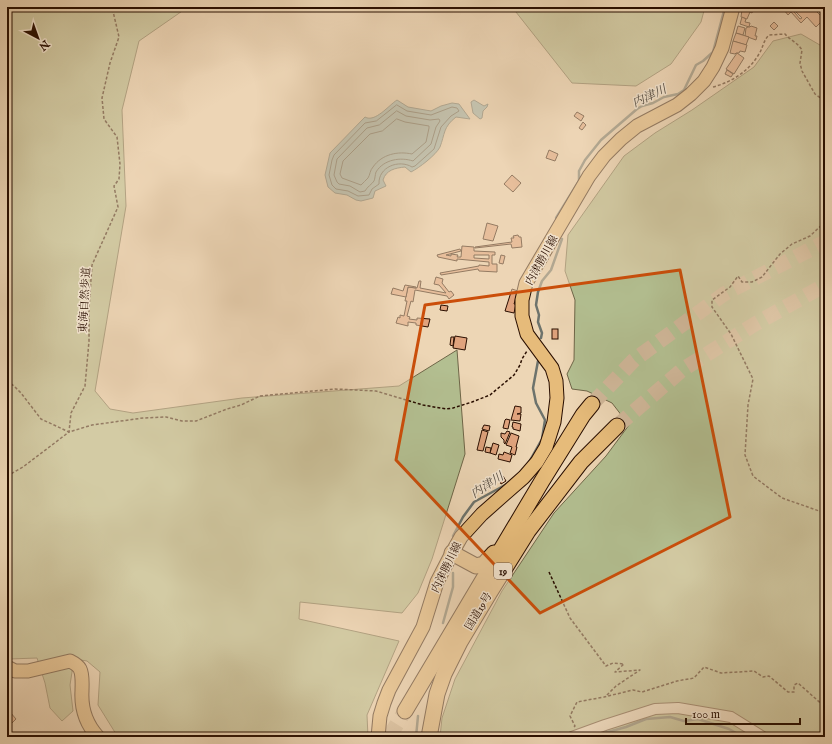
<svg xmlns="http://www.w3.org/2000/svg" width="832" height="744" font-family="'IM FELL English','Noto Serif JP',serif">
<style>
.green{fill:#b3bf91;stroke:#6e6648}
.water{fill:#9bb7b4;stroke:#6d736c}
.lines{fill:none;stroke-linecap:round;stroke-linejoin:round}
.shore{stroke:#62625a;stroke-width:1}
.stream{stroke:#6d736c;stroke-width:2.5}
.building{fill:#e0a37d;stroke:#290e00;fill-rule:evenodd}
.highway-tunnel{stroke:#d0b89a;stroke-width:15;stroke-dasharray:15 8;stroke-linecap:butt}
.minor-casing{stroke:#5a402d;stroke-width:12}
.major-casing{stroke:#290e00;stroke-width:15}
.highway-casing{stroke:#290e00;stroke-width:17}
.path{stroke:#290e00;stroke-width:1.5;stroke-dasharray:3 2;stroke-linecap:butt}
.minor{stroke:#f3e4cf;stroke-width:10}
.major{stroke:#e6bb7a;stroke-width:13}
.highway{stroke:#e6bb7a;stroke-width:15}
.marked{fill:none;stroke:#cb4e0a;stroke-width:3;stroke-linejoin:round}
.labels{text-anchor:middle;stroke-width:3;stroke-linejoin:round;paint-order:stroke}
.shield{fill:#f3e4cf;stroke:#664e3e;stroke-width:1}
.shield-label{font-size:10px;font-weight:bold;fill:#290e00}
.street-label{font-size:11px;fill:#290e00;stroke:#f3e4cf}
.water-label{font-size:12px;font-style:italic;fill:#51493f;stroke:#f3e4cf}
</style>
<rect width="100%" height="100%" fill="#edd6b5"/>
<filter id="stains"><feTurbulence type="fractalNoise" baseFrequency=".005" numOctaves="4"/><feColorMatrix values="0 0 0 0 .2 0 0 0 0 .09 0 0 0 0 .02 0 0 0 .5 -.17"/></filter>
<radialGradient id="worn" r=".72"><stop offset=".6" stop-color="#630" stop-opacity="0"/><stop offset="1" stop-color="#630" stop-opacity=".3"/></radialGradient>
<g class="green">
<path d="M 7,7 L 188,7 L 139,41 L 122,110 L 126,206 L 95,391 L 110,409 L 133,413 L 242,398 L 399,386 L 457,350 L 465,454 L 432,559 L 418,593 L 402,613 L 300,602 L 299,619 L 399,641 L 367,715 L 368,737 L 121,737 L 116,734 L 98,705 L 100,672 L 87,661 L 74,659 L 70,685 L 73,711 L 62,721 L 50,708 L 45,683 L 37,658 L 9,659 L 7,662 Z"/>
<path d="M 512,7 L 705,7 L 701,22 L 671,64 L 636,86 L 572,83 Z"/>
<path d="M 801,34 L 825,48 L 825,737 L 440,737 L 442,718 L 455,679 L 502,591 L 554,513 L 606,456 L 629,425 L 612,403 L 587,391 L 572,389 L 567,374 L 574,360 L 575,300 L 565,271 L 568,235 L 624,156 L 655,133 L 692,110 L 754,67 L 773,41 Z"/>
</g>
<g class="water">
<path d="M 397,100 L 408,107 L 431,111 L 441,106 L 452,103 L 459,104 L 470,119 L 456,117 C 443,127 445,134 440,147 C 436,155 419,168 411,172 L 405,167 C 395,168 386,170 383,180 L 386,186 L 375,191 L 373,198 L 361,201 L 356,200 L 347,195 L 335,193 L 328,187 L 325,175 L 330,153 L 365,117 C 375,123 389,105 397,100 Z"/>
<path d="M 474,100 L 484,106 L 488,104 L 487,107 L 483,111 L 482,118 L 480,119 L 473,113 L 471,102 Z"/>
</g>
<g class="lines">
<g class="shore">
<path d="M 397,105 L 407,111 L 431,115 L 452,107 L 457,108 L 459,111 L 451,116 L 441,127 L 434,149 L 415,166 L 412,167 C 399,159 378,167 379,184 L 372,189 L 369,195 L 358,196 L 348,191 L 336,189 L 332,185 L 329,175 L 332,160 L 334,155 L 365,123 L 376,121 Z"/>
<path d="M 397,111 L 406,116 L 430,120 L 439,119 L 440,121 L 436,127 L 431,144 L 413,161 C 401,157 384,159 376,172 C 375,175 375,179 374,181 C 372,184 367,187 365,191 L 360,192 L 350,186 L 339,184 L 337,182 L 334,175 L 337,159 L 367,128 L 379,125 Z"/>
<path d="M 397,119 L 405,122 L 429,126 L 429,128 L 426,142 L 412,154 C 398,151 382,154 373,167 C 370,170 370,175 368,178 C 366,180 363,183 361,185 L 342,178 L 340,174 L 343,161 L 370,134 L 382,131 Z"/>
</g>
<g class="stream">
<path d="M 824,7 L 825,8"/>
<path d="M 556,218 L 579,181 L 579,171 L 585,160 L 601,140 L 637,109 L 642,106 L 653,103 L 664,97 L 678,94 L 684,90 L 696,65 L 703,61 L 713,52 L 725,7"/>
<path d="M 541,338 L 542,333 L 538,322 L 539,315 L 536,305 L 538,292 L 542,281 L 551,270 L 562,239"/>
<path d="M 528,464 L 542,439 L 545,420 L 536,403 L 533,388 L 538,361"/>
<path d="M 453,536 L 463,517 L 474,502 L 507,484"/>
<path d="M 443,623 L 453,587 L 453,573"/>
<path d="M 416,737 L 418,716"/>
<path d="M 590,737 L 626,727 L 646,719 L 670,717 L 684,721 L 698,719 L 729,729 L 743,737"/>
</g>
</g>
<g class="building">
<path d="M 744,7 L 754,7 L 752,13 L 750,12 L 747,19 L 741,17 L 742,10 L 746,11 L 747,9 Z"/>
<path d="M 781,7 L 790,7 L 800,19 L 802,18 L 795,11 L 798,9 L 796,7 L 816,7 L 817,8 L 815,10 L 824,19 L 816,27 L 807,17 L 801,23 L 791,12 L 788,15 L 784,10 L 782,11 L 780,9 Z"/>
<path d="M 742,17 L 746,19 L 745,22 L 750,23 L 749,27 L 740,24 Z"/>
<path d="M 774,22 L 778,26 L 774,30 L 770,26 Z"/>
<path d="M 738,26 L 745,28 L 743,35 L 736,33 Z"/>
<path d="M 751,26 L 757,28 L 755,36 L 757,36 L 756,40 L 745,36 L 746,28 L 748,27 L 750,27 Z"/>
<path d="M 736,33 L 749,37 L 746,45 L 733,41 Z"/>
<path d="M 733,41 L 747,45 L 745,52 L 740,51 L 739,53 L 736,53 L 735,54 L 730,53 Z"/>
<path d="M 737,53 L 744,58 L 734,74 L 726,69 Z"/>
<path d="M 727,70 L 733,74 L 731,77 L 725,74 Z"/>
<path d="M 577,112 L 584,116 L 581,121 L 574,116 Z"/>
<path d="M 583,122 L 586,125 L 582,130 L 579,128 Z"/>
<path d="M 549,150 L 558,154 L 555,161 L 546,158 Z"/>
<path d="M 512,175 L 521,183 L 513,192 L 504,184 Z"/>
<path d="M 487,223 L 498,226 L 493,241 L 483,239 Z"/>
<path d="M 518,235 L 519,237 L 521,237 L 522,247 L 512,248 L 511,244 L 475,248 L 475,247 L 512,242 L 511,238 L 514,238 L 513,236 Z"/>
<path d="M 462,246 L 474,247 L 474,251 L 495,252 L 495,255 L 492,255 L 492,264 L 497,264 L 497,272 L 479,271 L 478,269 L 441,275 L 440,273 L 479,266 L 479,265 L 489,266 L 489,262 L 457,259 L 457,261 L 438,257 L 437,255 L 460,249 L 461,251 L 446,255 L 451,256 L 451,254 L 458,255 L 457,257 L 461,257 ZM 474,255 L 489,255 L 489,259 L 474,258 Z"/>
<path d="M 501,255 L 505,256 L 503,264 L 499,263 Z"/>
<path d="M 436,277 L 443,279 L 442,283 L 449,292 L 451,291 L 454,295 L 449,299 L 447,296 L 415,290 L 413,302 L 411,301 L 407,316 L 410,317 L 409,319 L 417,320 L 417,318 L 430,319 L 428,327 L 416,325 L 416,323 L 408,322 L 408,326 L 396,323 L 398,317 L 400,318 L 400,315 L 404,316 L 407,301 L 405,301 L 408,287 L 416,288 L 417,288 L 419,281 L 421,281 L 420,288 L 446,293 L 439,285 L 434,284 Z"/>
<path d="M 405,285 L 416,287 L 416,288 L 408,287 L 406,297 L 391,294 L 393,288 L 403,291 Z"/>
<path d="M 512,289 L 518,291 L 514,304 L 516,304 L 514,313 L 505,311 Z"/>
<path d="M 722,295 L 725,299 L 721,302 L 718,298 Z"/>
<path d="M 441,305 L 448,306 L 447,311 L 440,310 Z"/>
<rect x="552" y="329" width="6" height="10"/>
<path d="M 455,336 L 467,338 L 465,350 L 453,348 Z"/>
<path d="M 451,337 L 454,337 L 453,346 L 450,345 Z"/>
<path d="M 515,406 L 521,407 L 521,413 L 517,414 L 521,414 L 520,421 L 511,420 Z"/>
<path d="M 506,419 L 510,420 L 508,429 L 503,428 L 505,420 Z"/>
<path d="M 513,422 L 521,424 L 520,431 L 513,429 L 513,427 L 512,427 Z"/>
<path d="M 484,425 L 490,426 L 489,431 L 482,429 Z"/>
<path d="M 482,430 L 488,432 L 483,451 L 477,450 Z"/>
<path d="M 507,431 L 510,432 L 505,444 L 504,443 L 504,440 L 501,437 L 501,433 L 505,434 Z"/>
<path d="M 511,433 L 519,436 L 516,447 L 517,447 L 515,455 L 510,453 L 512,447 L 506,445 Z"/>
<path d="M 493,443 L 499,445 L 496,455 L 490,453 Z"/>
<path d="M 486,447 L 491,448 L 490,453 L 485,452 Z"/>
<path d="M 504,452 L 512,455 L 510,462 L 498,459 L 499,454 L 503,455 Z"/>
<path d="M 503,476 L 506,481 L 501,484 L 498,478 Z"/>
<path d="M 10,712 L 16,719 L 7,728 L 7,715 Z"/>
</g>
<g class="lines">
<g class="highway-tunnel">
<path d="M 592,404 L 634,360 L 724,294 L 825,242"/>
<path d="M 617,426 L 682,370 L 755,324 L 825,285"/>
<path d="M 389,737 L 405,711"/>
</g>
<g class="minor-casing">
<path id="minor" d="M 572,737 L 605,725 L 655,709 L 678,708 L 731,717 L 763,737"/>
</g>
<g class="major-casing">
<g id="major">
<path d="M 7,667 L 15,671 L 28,671 L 70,661 C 74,663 78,665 80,669 C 83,675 82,684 82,691 C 81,708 86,724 98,737"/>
<path d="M 378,737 L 380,716 L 384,703 L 389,690 L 423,627 L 437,582 L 452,553 L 461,537 L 482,514 L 524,477 L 537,462 L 546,447 L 554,422 L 557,398 L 556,381 L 552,368 L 527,334 L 522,316 L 522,300 L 526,283 L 589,176 L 604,156 L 621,139 L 637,126 L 677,105 L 691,94 L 704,81 L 713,67 L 722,48 L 733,7"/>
</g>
</g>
<g class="highway-casing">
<g id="highway">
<path d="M 452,553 L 476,566 L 484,564 L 494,553"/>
<path d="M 405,711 L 542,481 L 583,415 L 592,404"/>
<path d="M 429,737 L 437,694 L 444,674 L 460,642 L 490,592 L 528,531 L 581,462 L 617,426"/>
</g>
</g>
<g class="path">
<path d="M 713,87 C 732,82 749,71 759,54 C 763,48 763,41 769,35 L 785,34 C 790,40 798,43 802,50 L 800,63 L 802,71 L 815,94 L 825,101"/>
<path d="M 825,222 L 810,236 L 792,244 L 780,254 L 762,277 L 752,282 L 742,282 L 738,276 L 730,287 L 712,300 L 712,307 L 731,334 L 753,379 L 748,405 L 745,455 L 753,476 L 782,498 L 825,513"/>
<path d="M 7,381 L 14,386 L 21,393 L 41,419 L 69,432 L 92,425 L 143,418 L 166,417 L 182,421 L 196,421 L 227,409 L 241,405 L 260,396 L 335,389 L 376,391 L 423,405 L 446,409 L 453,408 L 472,402 L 490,395 L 514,375 L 520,365 L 522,359 L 527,351"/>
<path d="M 7,476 L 23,467 L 69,432 L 71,413 L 85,386 L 89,341 L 89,308 L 92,265 L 118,207 L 114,186 L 119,179 L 120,164 L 117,137 L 104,119 L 102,98 L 110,63 L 119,37 L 112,7"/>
<path d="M 549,572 L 570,618 L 606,666 L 613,663 L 624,664 L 615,672 L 640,670 L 616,686 L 606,696"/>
<path d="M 825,679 L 823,690 L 825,692"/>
<path d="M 574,727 L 575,726 L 570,716 L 577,702 L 604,697 L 633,690 L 642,692 L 677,681 L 694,678 L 704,667 L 721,673 L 754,671 L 763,677 L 769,676 L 788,692 L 794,692 L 794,685 L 798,683 L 825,707"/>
</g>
<use href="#minor" class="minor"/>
<use href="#major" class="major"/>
<use href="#highway" class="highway"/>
</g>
<path d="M0 0H832V744H0ZM 680,270 L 730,517 L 540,613 L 396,460 L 425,305 Z" fill="#edd6b5" fill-opacity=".55" fill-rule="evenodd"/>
<path class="marked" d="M 680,270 L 730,517 L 540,613 L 396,460 L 425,305 Z"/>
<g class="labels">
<rect class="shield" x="494" y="563" width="18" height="16" rx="3"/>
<g class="shield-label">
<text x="503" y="575">19</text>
</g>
<g class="street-label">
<text transform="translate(541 260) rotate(-61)" y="4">内津勝川線</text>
<text transform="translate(84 300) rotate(-87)" y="4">東海自然歩道</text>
<text transform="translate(446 567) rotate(-64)" y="4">内津勝川線</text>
<text transform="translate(478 611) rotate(-59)" y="4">国道19号</text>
</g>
<g class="water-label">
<text transform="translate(649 96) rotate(-25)" y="4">内津川</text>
<text transform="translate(487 485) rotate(-33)" y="4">内津川</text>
</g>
</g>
<rect width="832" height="744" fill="none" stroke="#edd6b5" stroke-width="24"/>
<rect x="8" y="8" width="816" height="728" fill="none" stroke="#290e00" stroke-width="2"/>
<rect x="12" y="12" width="808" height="720" fill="none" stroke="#290e00"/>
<g transform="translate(38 38) rotate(139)" stroke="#f3e4cf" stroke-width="3" paint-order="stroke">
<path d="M0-3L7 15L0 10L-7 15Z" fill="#290e00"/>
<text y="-6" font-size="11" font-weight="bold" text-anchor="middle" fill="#290e00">N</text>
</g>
<path d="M686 718v6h114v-6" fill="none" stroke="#290e00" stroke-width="2"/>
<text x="692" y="718" font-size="12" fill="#290e00" stroke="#f3e4cf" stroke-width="3" paint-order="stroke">100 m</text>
<rect width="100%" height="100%" filter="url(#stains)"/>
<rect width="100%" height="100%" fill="url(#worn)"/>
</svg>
